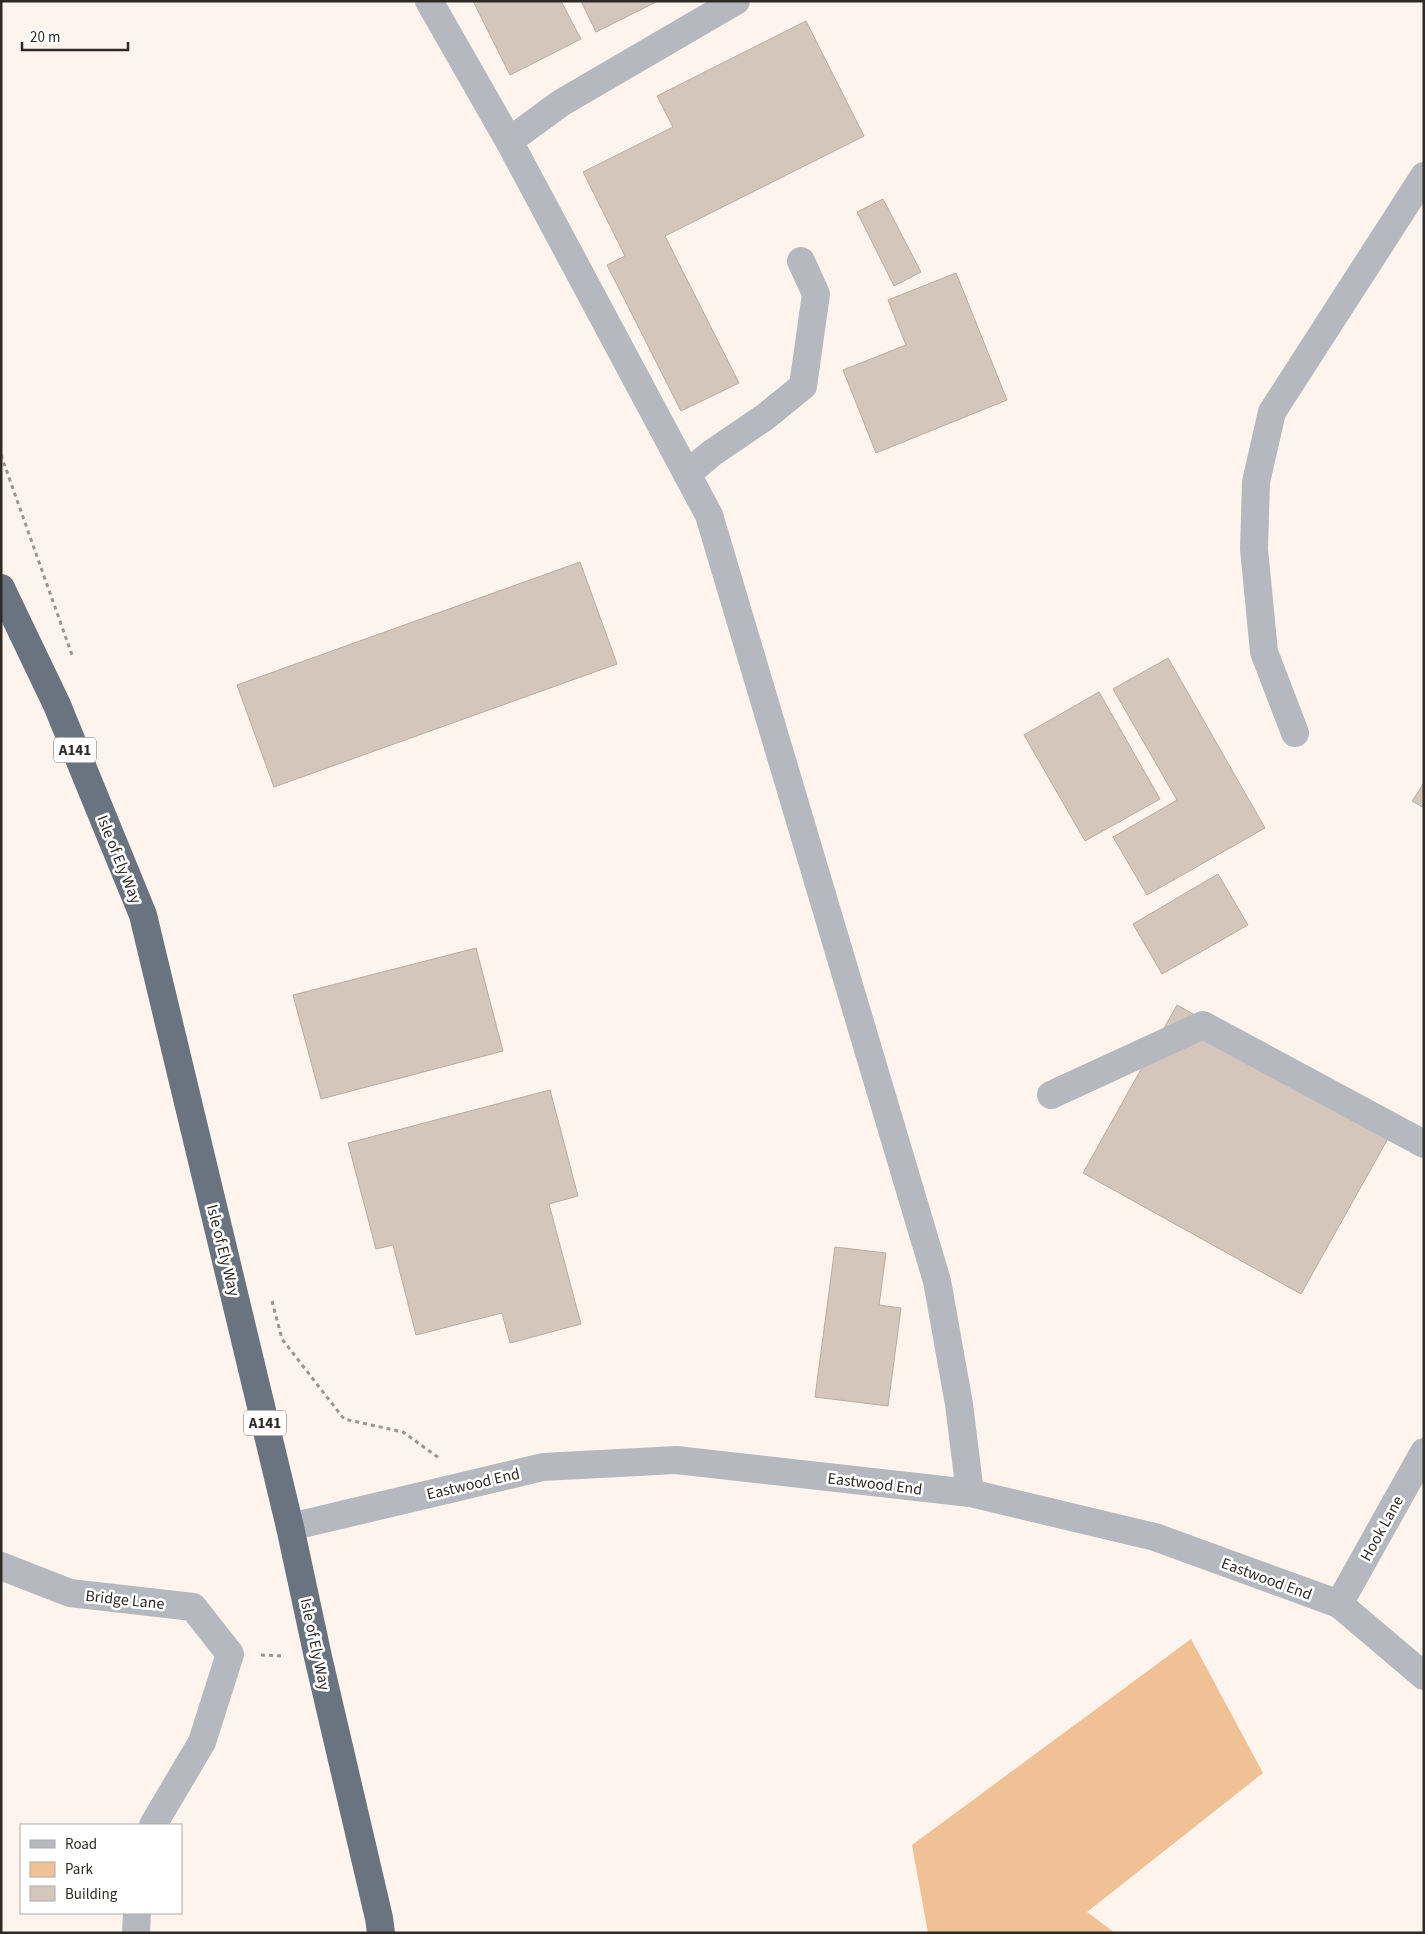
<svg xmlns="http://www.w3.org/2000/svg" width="1425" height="1934" font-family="'Source Sans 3',sans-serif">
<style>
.green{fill:#efc194}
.building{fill:#d4c6ba;stroke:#b9aca0}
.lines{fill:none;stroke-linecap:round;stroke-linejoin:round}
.path{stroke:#9c968f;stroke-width:3;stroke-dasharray:4 4;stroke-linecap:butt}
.minor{stroke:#b5b9bf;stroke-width:28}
.highway{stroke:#6a7380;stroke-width:28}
.labels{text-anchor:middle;stroke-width:5;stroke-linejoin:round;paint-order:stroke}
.shield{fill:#fff;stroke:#6d6a66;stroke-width:1}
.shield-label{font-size:15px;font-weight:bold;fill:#2f2a25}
.street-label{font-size:16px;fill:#2f2a25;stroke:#fff}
</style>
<rect width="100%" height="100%" fill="#fdf5ed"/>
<path class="green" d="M 1191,1639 L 1263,1773 L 1087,1912 L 1115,1933 L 928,1933 L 912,1845 Z"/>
<g class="building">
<path d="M 473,1 L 561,1 L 581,39 L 510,75 Z"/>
<path d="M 581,1 L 658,1 L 596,32 Z"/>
<path d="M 806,21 L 864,136 L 665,236 L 739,383 L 681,411 L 607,265 L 625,256 L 583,172 L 673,127 L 657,96 Z"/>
<path d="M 883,199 L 921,272 L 894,286 L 857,212 Z"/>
<path d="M 956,273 L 1007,400 L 876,453 L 843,370 L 906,345 L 888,300 Z"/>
<path d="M 580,562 L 617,664 L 274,787 L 237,685 Z"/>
<path d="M 1168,658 L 1265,828 L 1147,895 L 1113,837 L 1177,800 L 1113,689 Z"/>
<path d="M 1099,692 L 1160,799 L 1085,841 L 1024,735 Z"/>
<path d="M 1424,783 L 1424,808 L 1412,801 Z"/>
<path d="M 1218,874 L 1248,925 L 1162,974 L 1133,924 Z"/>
<path d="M 476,948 L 503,1051 L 321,1099 L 293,995 Z"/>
<path d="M 1177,1005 L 1395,1126 L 1301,1294 L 1083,1173 Z"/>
<path d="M 550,1090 L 578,1196 L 549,1204 L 581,1324 L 510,1343 L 502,1313 L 416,1335 L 393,1245 L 376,1249 L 348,1143 Z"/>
<path d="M 835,1247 L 886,1253 L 879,1305 L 901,1308 L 888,1406 L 815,1397 Z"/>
</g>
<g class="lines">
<g class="path">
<path d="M 1,455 L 72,655"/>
<path d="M 272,1301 L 282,1339 L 344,1419 L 403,1432 L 439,1458"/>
<path d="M 261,1655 L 285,1656"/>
</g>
<g class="minor">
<path d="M 429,1 L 509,141 L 709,515 L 937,1281 L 959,1404 L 970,1493"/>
<path d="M 509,141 L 561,103 L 736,1"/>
<path d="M 687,474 L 712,453 L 765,417 L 803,386 L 816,294 L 801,261"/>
<path d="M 1295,733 L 1264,652 L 1254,549 L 1256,482 L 1272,412 L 1424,176"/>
<path d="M 1051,1095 L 1203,1025 L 1424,1144"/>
<path d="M 290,1527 L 543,1467 L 676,1460 L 970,1493 L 1155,1537 L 1339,1604 L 1424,1676"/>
<path d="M 1,1566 L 70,1593 L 193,1607 L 230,1654 L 202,1742 L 153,1825"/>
<path d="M 1339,1604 L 1424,1452"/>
<path d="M 136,1933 L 137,1913"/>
</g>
<path class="highway" d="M 1,588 L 57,705 L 143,915 L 290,1527 L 318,1657 L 379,1918 L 381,1933"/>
</g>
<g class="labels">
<g class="shield">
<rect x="54" y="737.5" width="42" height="25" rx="4"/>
<rect x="244" y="1410.5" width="42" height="25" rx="4"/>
</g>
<g class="shield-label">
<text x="75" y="755">A141</text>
<text x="265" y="1428">A141</text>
</g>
<g class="street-label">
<text transform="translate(120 859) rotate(68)" y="6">Isle of Ely Way</text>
<text transform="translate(224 1250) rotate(76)" y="6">Isle of Ely Way</text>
<text transform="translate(473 1483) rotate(-13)" y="6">Eastwood End</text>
<text transform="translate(875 1483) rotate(7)" y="6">Eastwood End</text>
<text transform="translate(1381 1528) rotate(-61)" y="6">Hook Lane</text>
<text transform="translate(1267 1578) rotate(20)" y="6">Eastwood End</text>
<text transform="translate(125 1599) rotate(6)" y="6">Bridge Lane</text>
<text transform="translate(316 1644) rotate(78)" y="6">Isle of Ely Way</text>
</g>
</g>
<rect width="1425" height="1934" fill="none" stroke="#2f2a25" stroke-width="5"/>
<rect x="20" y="1824" width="162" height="90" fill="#ffffff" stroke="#acaaa8"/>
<rect x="30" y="1840" width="25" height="8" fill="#b5b9bf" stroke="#acaaa8"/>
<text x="65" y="1849" font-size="15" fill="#2f2a25">Road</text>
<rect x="30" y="1862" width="25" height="15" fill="#efc194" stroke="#acaaa8"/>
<text x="65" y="1874" font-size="15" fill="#2f2a25">Park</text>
<rect x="30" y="1886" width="25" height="15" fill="#d4c6ba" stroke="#acaaa8"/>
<text x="65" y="1899" font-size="15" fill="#2f2a25">Building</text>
<path d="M22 42v8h106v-8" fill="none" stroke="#2f2a25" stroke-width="2.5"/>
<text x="30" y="42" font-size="15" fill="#2f2a25" stroke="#ffffff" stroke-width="4" paint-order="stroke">20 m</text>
</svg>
